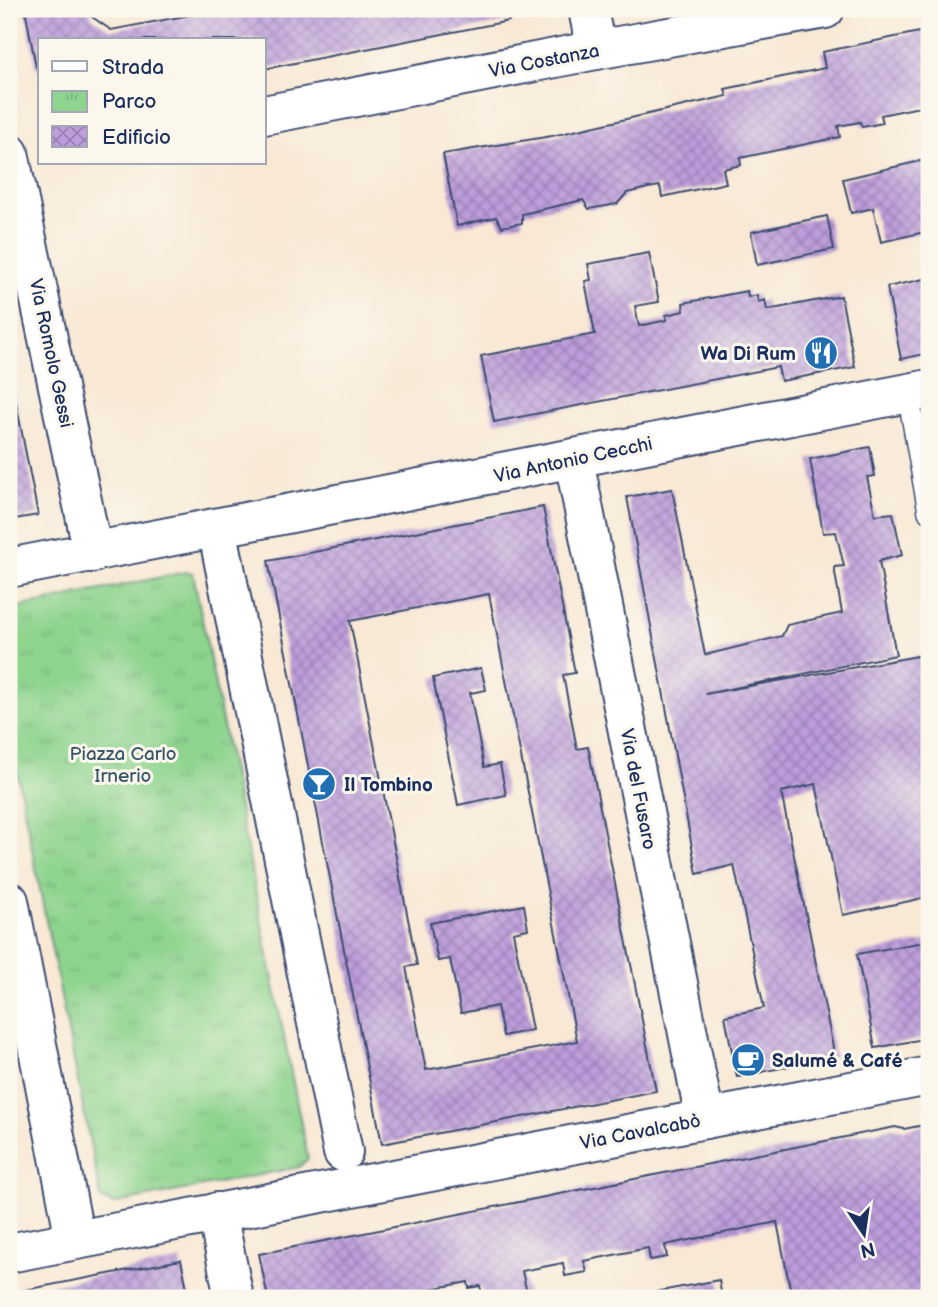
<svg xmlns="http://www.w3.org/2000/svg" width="938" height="1307" font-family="'Balsamiq Sans',sans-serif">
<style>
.park{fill:url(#park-tufts);stroke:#548276;stroke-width:2}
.building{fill:url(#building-cross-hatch);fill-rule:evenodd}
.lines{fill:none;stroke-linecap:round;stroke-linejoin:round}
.lane-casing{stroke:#3c4b70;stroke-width:24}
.street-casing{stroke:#3c4b70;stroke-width:42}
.lane{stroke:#fff;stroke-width:21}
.street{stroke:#fff;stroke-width:38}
.labels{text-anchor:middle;stroke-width:6;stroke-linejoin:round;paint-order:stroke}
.street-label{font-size:19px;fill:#1b2f5e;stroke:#fbf7ec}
.poi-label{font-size:19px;font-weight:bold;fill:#1b2f5e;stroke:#fbf7ec;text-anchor:start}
.park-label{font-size:19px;fill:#38586a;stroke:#fbf7ec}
</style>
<defs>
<pattern id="park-tufts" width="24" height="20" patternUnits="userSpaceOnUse" patternTransform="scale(1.75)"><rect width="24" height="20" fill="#8ed48e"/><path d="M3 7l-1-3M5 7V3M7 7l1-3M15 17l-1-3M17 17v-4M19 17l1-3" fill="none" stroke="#7ab67d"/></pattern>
<pattern id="building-cross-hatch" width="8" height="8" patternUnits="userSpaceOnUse" patternTransform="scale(1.75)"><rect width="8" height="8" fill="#bd9edb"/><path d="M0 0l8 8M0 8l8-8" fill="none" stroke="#9981b5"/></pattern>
</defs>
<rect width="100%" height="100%" fill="#fbf7ec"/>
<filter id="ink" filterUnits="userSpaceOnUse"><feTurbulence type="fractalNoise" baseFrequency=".0143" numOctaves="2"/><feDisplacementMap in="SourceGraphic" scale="14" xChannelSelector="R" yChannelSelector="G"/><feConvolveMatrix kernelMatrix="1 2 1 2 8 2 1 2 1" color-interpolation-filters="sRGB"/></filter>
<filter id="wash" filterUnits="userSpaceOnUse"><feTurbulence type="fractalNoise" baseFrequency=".00686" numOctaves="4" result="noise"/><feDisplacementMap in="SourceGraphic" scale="28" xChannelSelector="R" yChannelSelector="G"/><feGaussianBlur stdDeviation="1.57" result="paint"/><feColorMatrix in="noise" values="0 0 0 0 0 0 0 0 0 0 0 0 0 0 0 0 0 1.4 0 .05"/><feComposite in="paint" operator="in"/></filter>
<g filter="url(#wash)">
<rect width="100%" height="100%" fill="#f8e8d4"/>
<path class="park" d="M 186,572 L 193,573 L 308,1159 L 299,1167 L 113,1204 L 101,1198 L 9,733 L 9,609 Z"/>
<g id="blocks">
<g class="building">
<path d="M 25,9 L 90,9 L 92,17 L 111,30 L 222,9 L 506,9 L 509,21 L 264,69 L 264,40 L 40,40 L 40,70 L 36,67 Z"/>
<path d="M 929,30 L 929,105 L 881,115 L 883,123 L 862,127 L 860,122 L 838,126 L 840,137 L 740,158 L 741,165 L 723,169 L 726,183 L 662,197 L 660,186 L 648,188 L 627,193 L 617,204 L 589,209 L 583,200 L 522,214 L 522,223 L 502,227 L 496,217 L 457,226 L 443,154 L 552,136 L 727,96 L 725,89 L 825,68 L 822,52 Z"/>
<path d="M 929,159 L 929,231 L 881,242 L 873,208 L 851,213 L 843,179 Z"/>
<path d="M 827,216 L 834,249 L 757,265 L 751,232 Z"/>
<path d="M 649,253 L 659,302 L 635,306 L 639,326 L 667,320 L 666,315 L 684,311 L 683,303 L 747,291 L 748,297 L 757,295 L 758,302 L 765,300 L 767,310 L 841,296 L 855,367 L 781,381 L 778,367 L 494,422 L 481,356 L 595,334 L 585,281 L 591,280 L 588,264 Z"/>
<path d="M 929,278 L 929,353 L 901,359 L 887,287 Z"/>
<path d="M 10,372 L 38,515 L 9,520 L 9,373 Z"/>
<path d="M 870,447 L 875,476 L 867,477 L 875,515 L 893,513 L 902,555 L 879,561 L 896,655 L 705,694 L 929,654 L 929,761 L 926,762 L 929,779 L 929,897 L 843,915 L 816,784 L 781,792 L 835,1057 L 737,1077 L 725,1016 L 764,1008 L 734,865 L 697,874 L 627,497 L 672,489 L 705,655 L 782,636 L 787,625 L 842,613 L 834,567 L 844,566 L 836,532 L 823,533 L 810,459 Z"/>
<path d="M 543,507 L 575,673 L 563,675 L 577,749 L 588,747 L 656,1091 L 382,1144 L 268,561 ZM 489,594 L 577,1041 L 426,1070 L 406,967 L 417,965 L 350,621 Z"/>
<path d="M 481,668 L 486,690 L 470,693 L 484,767 L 500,764 L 506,795 L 458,805 L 433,678 Z"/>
<path d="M 524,905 L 528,929 L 513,932 L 532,1030 L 503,1036 L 497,1006 L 461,1013 L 450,959 L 438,961 L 430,923 Z"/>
<path d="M 929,941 L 929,1038 L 875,1048 L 857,954 Z"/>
<path d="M 929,1124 L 929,1298 L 792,1298 L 777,1222 L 665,1245 L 667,1257 L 650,1260 L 648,1248 L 584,1261 L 587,1272 L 565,1276 L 563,1263 L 522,1271 L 528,1298 L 483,1298 L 480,1286 L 469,1288 L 468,1282 L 431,1289 L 433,1298 L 373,1298 L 372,1295 L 357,1298 L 268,1298 L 259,1254 L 895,1127 L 904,1129 Z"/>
<path d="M 181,1260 L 189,1298 L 9,1298 L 9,1293 Z"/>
<path d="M 719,1280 L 722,1298 L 651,1298 L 650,1293 Z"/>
</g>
</g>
</g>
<g filter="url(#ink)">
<use href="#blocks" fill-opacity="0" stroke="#3c4b70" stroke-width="2"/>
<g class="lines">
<g class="lane-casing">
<path id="lane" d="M 908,393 L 929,512"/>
</g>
<g class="street-casing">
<g id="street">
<path d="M 588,9 L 596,50"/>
<path d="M 264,115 L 596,50 L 825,9"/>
<path d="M 9,153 L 93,553"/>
<path d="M 574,460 L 705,1119"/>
<path d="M 217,528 L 343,1152"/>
<path d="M 9,568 L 929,389"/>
<path d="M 9,901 L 75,1239"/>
<path d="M 217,1212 L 234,1298"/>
<path d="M 9,1253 L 929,1076"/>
</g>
</g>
<use href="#lane" class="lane"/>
<use href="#street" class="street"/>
</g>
</g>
<defs>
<g id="restaurant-disc" transform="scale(1.75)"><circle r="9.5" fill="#1f6fb2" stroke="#fbf7ec"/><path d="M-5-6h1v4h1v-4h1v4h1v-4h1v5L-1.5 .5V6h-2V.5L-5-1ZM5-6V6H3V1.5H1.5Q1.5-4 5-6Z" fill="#fff"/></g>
<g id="bar-disc" transform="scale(1.75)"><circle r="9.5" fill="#1f6fb2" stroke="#fbf7ec"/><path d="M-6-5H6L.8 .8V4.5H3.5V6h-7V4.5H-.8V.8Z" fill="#fff"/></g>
<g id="cafe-disc" transform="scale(1.75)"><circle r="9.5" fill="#1f6fb2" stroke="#fbf7ec"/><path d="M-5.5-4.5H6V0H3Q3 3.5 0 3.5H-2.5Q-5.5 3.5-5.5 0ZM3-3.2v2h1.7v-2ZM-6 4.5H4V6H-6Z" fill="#fff"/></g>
</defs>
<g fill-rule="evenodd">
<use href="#restaurant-disc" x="821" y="353"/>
<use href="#bar-disc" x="319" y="784"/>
<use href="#cafe-disc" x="748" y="1060"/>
</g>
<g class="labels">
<g class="street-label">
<text transform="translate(544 60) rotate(-11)" y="7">Via Costanza</text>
<text transform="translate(52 353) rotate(78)" y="7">Via Romolo Gessi</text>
<text transform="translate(573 459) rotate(-12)" y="7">Via Antonio Cecchi</text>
<text transform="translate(639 789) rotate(79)" y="7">Via del Fusaro</text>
<text transform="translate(640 1131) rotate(-11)" y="7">Via Cavalcabò</text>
</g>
<g class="poi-label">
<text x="796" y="360" text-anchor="end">Wa Di Rum</text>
<text x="344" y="791">Il Tombino</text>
<text x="772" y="1067">Salumé &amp; Café</text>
</g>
<g class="park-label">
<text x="123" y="760">Piazza Carlo<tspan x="123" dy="22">Irnerio</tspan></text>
</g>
</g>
<rect width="938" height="1307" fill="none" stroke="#fbf7ec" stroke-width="35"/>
<rect x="38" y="38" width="228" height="126" fill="#fbf7ec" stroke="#a1a7b3" stroke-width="2"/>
<rect x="52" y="61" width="35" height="10" fill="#ffffff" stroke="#a1a7b3" stroke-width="2"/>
<text x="102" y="74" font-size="21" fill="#1b2f5e">Strada</text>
<rect x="52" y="91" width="35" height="21" fill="url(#park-tufts)" stroke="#a1a7b3" stroke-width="2"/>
<text x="102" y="108" font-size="21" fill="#1b2f5e">Parco</text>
<rect x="52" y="126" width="35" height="21" fill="url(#building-cross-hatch)" stroke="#a1a7b3" stroke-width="2"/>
<text x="102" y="144" font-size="21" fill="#1b2f5e">Edificio</text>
<g transform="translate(864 1234) rotate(167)" stroke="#fbf7ec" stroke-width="5" paint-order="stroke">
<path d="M0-5L12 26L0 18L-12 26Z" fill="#1b2f5e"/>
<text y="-10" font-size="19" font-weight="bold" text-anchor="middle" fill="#1b2f5e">N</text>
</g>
</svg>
